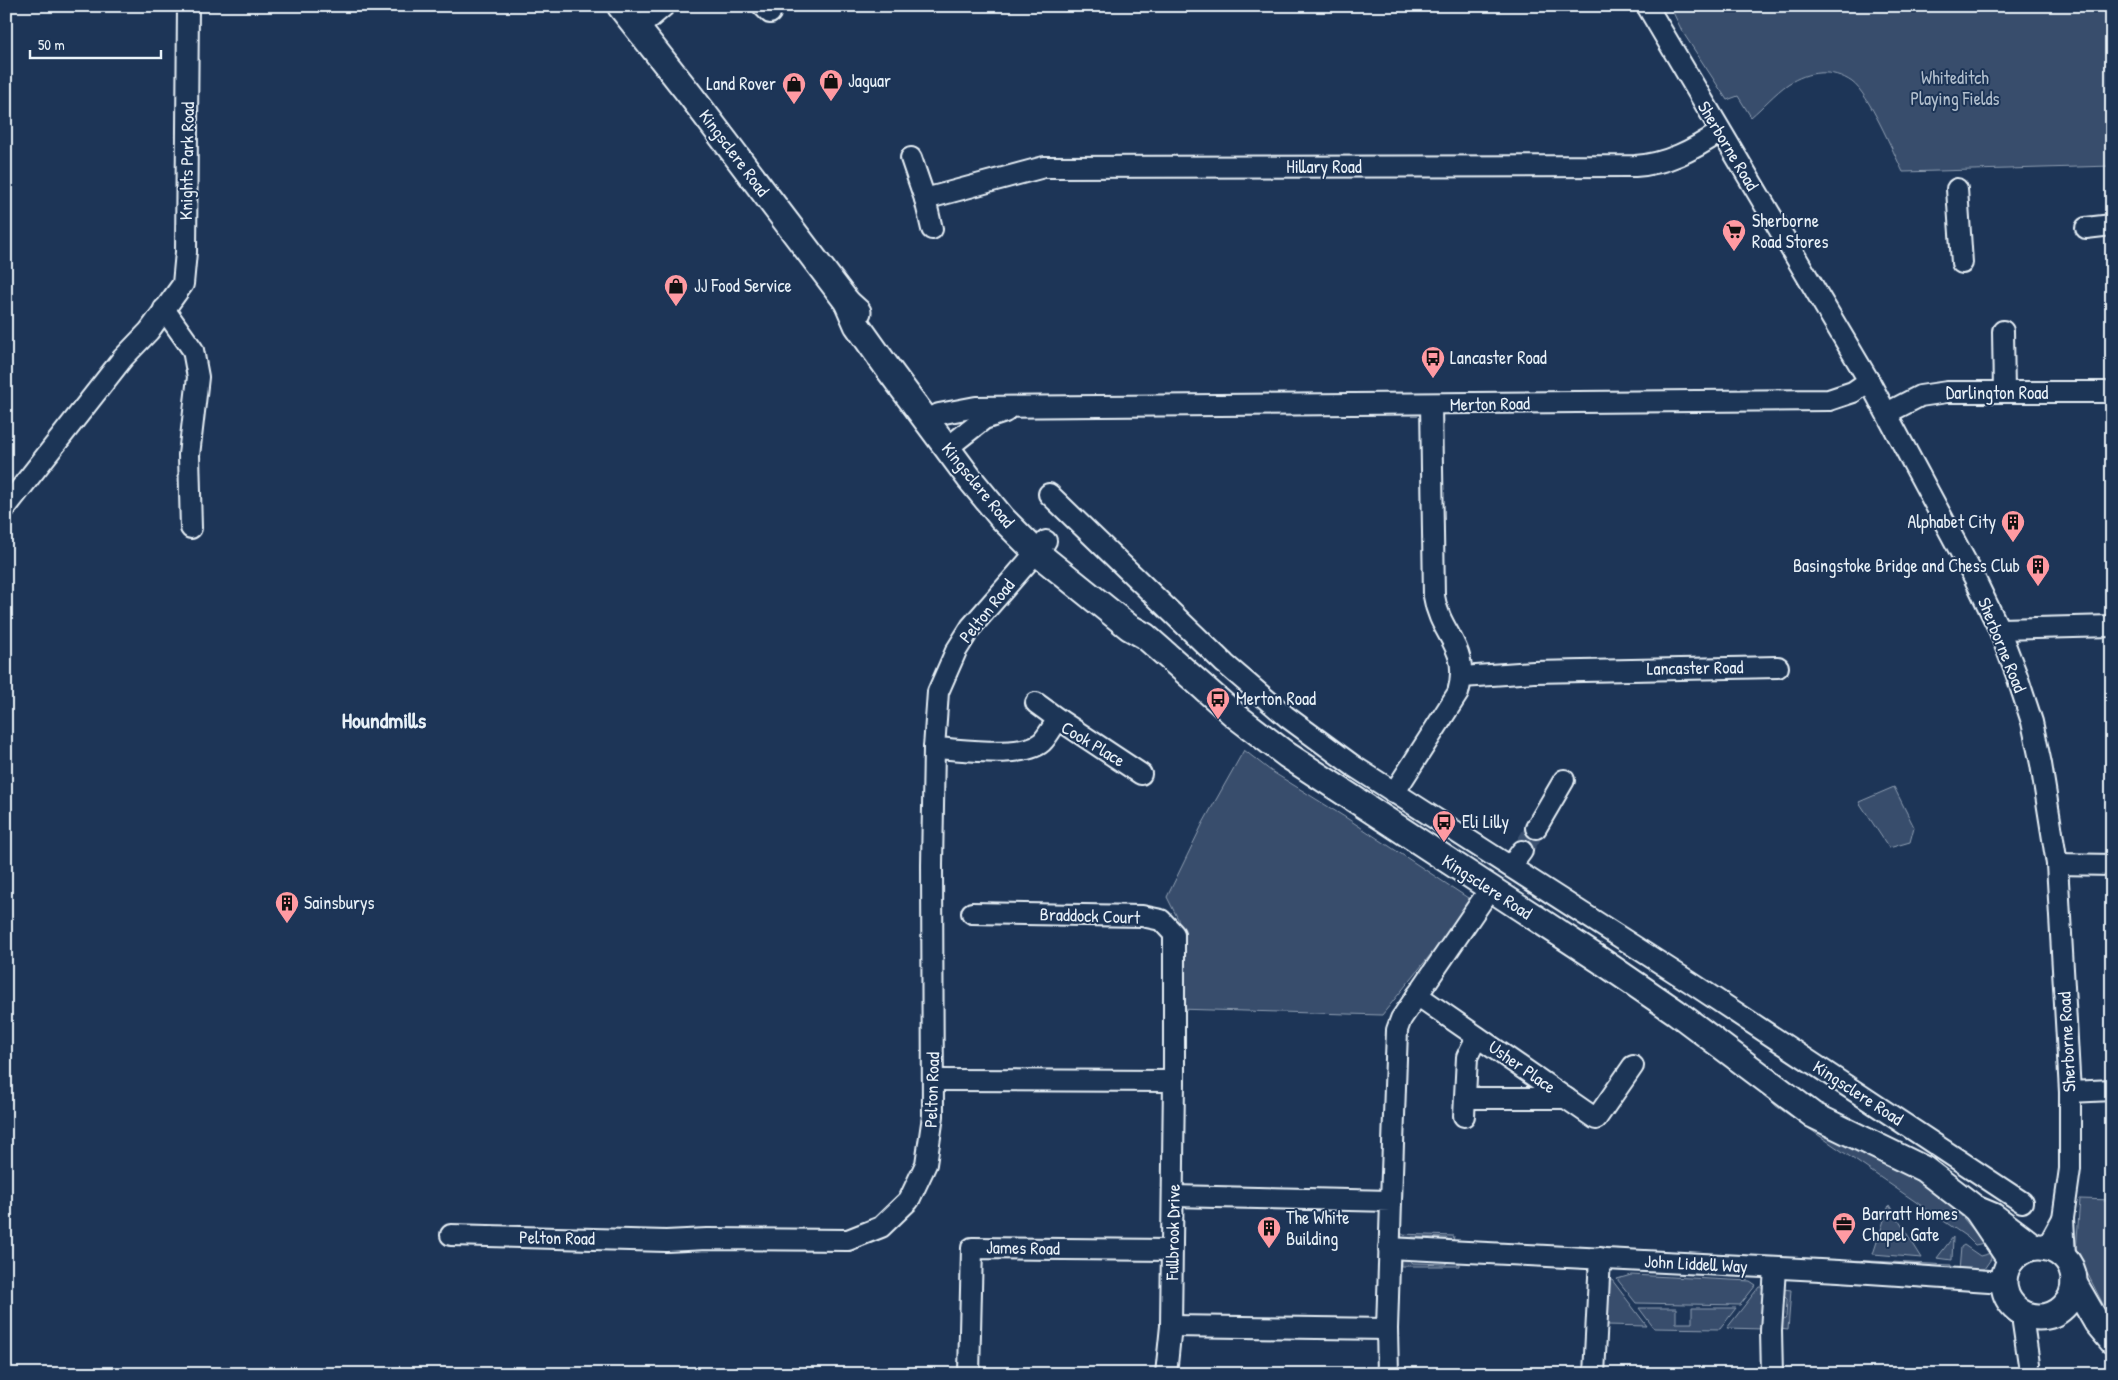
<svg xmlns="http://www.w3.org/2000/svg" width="2118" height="1380" font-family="'Patrick Hand',sans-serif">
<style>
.green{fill:#374d6c;stroke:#909fb2}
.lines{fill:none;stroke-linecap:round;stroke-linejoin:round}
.minor-tunnel{stroke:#3b516f;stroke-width:20;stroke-dasharray:20 10;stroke-linecap:butt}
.minor-casing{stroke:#e8f1f8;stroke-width:24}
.tertiary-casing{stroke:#e8f1f8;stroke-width:29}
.minor{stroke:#1d3557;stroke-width:20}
.tertiary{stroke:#1d3557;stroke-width:25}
.labels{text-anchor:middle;stroke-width:4;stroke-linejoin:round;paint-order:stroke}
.park-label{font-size:18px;fill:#b3c0ce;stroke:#1d3557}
.poi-label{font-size:18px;fill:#e8f1f8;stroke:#1d3557;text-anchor:start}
.street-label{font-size:18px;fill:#e8f1f8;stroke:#1d3557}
.district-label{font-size:22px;font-weight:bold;fill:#e8f1f8;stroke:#1d3557}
</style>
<rect width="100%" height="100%" fill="#1d3557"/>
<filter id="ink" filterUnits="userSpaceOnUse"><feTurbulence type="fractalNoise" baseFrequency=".02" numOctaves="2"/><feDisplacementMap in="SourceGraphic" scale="10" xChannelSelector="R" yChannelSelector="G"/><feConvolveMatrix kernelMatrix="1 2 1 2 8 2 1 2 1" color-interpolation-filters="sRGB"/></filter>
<g filter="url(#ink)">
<g class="green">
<path d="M 1670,6 L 2112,6 L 2112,166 L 1903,172 C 1893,152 1869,94 1852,82 C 1832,68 1808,71 1788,84 C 1775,93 1763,107 1751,117 L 1738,96 L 1727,100 L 1682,31 Z"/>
<path d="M 1244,750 L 1271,771 L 1348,819 L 1468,898 L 1472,903 L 1382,1015 L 1177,1009 L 1178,919 L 1167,897 L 1203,823 Z"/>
<path d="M 1894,787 L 1914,827 L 1910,842 L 1889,848 L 1859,802 Z"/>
<path d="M 1769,1094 L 1905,1172 L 1959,1213 L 1984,1243 L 1975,1245 L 1967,1237 L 1776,1106 L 1766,1096 Z"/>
<path d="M 2080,1199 L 2112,1200 L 2112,1322 L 2076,1251 Z"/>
<path d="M 1889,1205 L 1922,1258 L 1873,1254 Z"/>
<path d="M 1401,1234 L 1454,1236 L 1453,1242 L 1446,1238 L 1412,1237 L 1410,1240 L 1401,1240 Z"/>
<path d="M 1953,1237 L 1952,1260 L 1937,1258 Z"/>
<path d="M 1964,1245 L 1980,1256 L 1991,1253 L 1991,1259 L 1984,1269 L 1959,1271 L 1961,1247 Z"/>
<path d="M 1401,1259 L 1408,1259 L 1413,1263 L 1446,1264 L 1450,1259 L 1459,1260 L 1459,1266 L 1401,1266 Z"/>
<path d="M 1851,1260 L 1951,1265 L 1951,1271 L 1927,1271 L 1921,1265 L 1890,1264 L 1885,1269 L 1870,1268 L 1864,1262 Z"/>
<path d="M 1631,1275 L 1750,1281 L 1756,1285 L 1740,1305 L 1636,1303 L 1617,1279 Z"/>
<path d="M 1609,1280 L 1612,1280 L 1647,1326 L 1607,1325 Z"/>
<path d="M 1759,1287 L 1766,1287 L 1763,1329 L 1727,1328 Z"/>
<path d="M 1783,1289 L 1791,1290 L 1788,1330 L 1780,1329 L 1780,1322 L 1786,1317 L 1787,1299 L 1782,1294 Z"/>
<path d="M 1639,1308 L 1676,1308 L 1676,1323 L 1692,1323 L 1692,1308 L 1736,1308 L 1720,1329 L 1654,1328 Z"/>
</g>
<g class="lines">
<path class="minor-tunnel" d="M 1522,851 L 1536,828"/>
<g class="minor-casing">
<g id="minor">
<path d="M 763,6 L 770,13"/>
<path d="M 1647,6 L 1869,381 L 1974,577 L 1999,629 L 2017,676 L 2032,722 L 2041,764 L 2057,864 L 2070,1092 L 2070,1169 L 2063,1218 L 2065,1257"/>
<path d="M 638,28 L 664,6"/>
<path d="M 911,158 L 925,199 L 932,229"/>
<path d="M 1957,189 L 1962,263"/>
<path d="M 925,199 L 1044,167 L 1635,166 C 1667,164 1693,150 1720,132"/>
<path d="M 2086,228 L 2112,225"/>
<path d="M 164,309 L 193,350 L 198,377 L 189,455 L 191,528"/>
<path d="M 2003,331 L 2004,392"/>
<path d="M 1887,413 L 1920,396 L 1947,392 L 2112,392"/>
<path d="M 927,421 L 939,414 L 976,407 L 1829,400 L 1853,392 L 1869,381"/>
<path d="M 947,448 L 984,419 L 1005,412"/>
<path d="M 1049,494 L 1225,664 L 1287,717 L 1355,767 L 1693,984 L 2022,1202"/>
<path d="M 6,507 L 123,358 L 149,331 L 183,284 L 186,252 L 188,6"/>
<path d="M 1999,629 L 2112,626"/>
<path d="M 1462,677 L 1534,672 L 1778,667"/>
<path d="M 1036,703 L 1058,719"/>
<path d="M 934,748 C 959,749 1023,759 1042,742 C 1048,736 1053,726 1058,719 L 1141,774"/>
<path d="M 1394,793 L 1458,693 C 1471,645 1440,637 1434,596 L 1431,404"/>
<path d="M 1536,828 L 1564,780"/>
<path d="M 2057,864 L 2112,865"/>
<path d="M 1511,866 L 1522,851"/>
<path d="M 972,913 L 1142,916 L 1161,920 L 1174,934 L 1174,1081"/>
<path d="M 1417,995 L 1596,1119 L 1633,1066"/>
<path d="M 935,1080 L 1174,1081 L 1171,1326 L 1166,1374"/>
<path d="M 2070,1092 L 2112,1090"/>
<path d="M 1465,1098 L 1566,1098"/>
<path d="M 1464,1116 L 1467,1057 L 1477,1037"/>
<path d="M 1174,1196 L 1391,1201 L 1387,1329 L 1388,1374"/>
<path d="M 1391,1201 L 1397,1030 L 1401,1019 L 1490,889"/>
<path d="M 451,1235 L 666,1241 L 707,1239 L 848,1240 L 881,1227 L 909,1200 L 926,1164 L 933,1116 L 932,865 L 934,748 L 938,692 L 956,651 L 971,627 L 1046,541"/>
<path d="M 2047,1247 L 2063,1218"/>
<path d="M 1389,1248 L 1839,1271 L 2004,1282"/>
<path d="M 2025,1315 L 2023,1323 L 2029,1364"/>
<path d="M 1171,1326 L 1387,1329"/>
<path d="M 969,1374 L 972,1248 L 1171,1250"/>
<path d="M 1594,1374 L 1600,1258"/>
<path d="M 1772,1374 L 1771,1331 L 1775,1268"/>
</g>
</g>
<g class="tertiary-casing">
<g id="tertiary">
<path d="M 620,6 L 691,96 L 847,302 L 858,312"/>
<path d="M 847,302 L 857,325 L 889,370 L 970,479 L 1002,518 L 1036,552 L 1129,627 L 1145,636 L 1236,716 L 1287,755 L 1600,960 L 1676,1012 L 1813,1115 L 1924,1169 L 1976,1209 L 1993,1216 L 2034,1247"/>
<path d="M 1976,1209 L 2011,1261"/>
<circle cx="2039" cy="1282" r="35"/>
<path d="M 2074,1283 L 2097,1323 L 2112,1341"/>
</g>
</g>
<use href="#minor" class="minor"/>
<use href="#tertiary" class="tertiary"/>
</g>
</g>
<defs>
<g id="shop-pin" transform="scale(1.25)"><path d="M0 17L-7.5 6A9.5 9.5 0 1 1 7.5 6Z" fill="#ff9aa2" stroke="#1d3557"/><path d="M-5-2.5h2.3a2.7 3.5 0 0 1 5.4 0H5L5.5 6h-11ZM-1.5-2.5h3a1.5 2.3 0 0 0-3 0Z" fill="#111"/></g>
<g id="supermarket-pin" transform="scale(1.25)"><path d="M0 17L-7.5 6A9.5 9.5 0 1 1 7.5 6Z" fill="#ff9aa2" stroke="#1d3557"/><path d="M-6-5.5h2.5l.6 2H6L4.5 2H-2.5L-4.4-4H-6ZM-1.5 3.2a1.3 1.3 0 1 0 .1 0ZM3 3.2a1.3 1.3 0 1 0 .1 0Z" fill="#111"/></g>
<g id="bus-pin" transform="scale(1.25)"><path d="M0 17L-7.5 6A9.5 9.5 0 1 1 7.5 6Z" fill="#ff9aa2" stroke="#1d3557"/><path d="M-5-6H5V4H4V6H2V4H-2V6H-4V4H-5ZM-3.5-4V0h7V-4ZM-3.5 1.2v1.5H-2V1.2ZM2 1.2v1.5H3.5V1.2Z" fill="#111"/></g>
<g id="building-pin" transform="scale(1.25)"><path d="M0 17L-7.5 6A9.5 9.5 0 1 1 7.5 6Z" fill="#ff9aa2" stroke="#1d3557"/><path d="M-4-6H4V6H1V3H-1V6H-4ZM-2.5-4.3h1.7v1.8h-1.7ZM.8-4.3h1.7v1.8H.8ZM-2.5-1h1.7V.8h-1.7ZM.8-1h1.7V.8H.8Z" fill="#111"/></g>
<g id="office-pin" transform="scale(1.25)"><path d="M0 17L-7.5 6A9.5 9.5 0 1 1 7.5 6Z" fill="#ff9aa2" stroke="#1d3557"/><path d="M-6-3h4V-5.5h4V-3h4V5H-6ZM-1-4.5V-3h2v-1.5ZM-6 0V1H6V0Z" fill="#111"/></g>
</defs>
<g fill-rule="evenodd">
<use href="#shop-pin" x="831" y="81"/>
<use href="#shop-pin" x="794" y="84"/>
<use href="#supermarket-pin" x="1734" y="231"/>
<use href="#shop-pin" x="676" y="286"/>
<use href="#bus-pin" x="1433" y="358"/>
<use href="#building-pin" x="2013" y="522"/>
<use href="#building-pin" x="2038" y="566"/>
<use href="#bus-pin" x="1218" y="699"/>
<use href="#bus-pin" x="1444" y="822"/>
<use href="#building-pin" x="287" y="903"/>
<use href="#office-pin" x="1844" y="1224"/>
<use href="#building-pin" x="1269" y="1228"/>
</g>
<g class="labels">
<g class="park-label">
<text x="1955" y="84">Whiteditch<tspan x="1955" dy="21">Playing Fields</tspan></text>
</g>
<g class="poi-label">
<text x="848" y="87">Jaguar</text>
<text x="776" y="90" text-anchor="end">Land Rover</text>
<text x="1752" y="227">Sherborne<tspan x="1752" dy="21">Road Stores</tspan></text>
<text x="694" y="292">JJ Food Service</text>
<text x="1450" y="364">Lancaster Road</text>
<text x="1996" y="528" text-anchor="end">Alphabet City</text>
<text x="2020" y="572" text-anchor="end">Basingstoke Bridge and Chess Club</text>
<text x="1236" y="705">Merton Road</text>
<text x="1462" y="828">Eli Lilly</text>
<text x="304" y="909">Sainsburys</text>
<text x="1862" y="1220">Barratt Homes<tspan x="1862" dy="21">Chapel Gate</tspan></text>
<text x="1286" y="1224">The White<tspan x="1286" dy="21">Building</tspan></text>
</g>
<g class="street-label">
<text transform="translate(1728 146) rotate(59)" y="6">Sherborne Road</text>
<text transform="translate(734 153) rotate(53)" y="6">Kingsclere Road</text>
<text transform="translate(187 161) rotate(-89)" y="6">Knights Park Road</text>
<text x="1324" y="173">Hillary Road</text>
<text x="1997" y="399">Darlington Road</text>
<text transform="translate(1490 404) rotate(-1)" y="6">Merton Road</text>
<text transform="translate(978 485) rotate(51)" y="6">Kingsclere Road</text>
<text transform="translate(987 611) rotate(-51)" y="6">Pelton Road</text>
<text transform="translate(2002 645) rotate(68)" y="6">Sherborne Road</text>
<text transform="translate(1695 668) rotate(-1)" y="6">Lancaster Road</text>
<text transform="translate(1093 744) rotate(31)" y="6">Cook Place</text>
<text transform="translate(1487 887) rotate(33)" y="6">Kingsclere Road</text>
<text transform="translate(1090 916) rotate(2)" y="6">Braddock Court</text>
<text transform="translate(2067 1042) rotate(-93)" y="6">Sherborne Road</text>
<text transform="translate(1522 1067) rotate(35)" y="6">Usher Place</text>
<text transform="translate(932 1090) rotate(-88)" y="6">Pelton Road</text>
<text transform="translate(1858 1093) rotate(33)" y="6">Kingsclere Road</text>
<text transform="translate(1173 1232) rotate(-89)" y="6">Fullbrook Drive</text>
<text transform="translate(557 1238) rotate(1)" y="6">Pelton Road</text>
<text transform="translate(1023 1248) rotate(1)" y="6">James Road</text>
<text transform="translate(1696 1264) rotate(3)" y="6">John Liddell Way</text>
</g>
<g class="district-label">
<text x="384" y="728">Houndmills</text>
</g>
</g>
<rect width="2118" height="1380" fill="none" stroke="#1d3557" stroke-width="25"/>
<rect x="12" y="12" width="2093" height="1355" fill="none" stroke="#e8f1f8" stroke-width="2" filter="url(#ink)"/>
<path d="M30 50v8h131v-8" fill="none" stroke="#e8f1f8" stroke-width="2.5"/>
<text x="38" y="50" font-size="15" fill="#e8f1f8" stroke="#1d3557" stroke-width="4" paint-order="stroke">50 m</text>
</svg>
